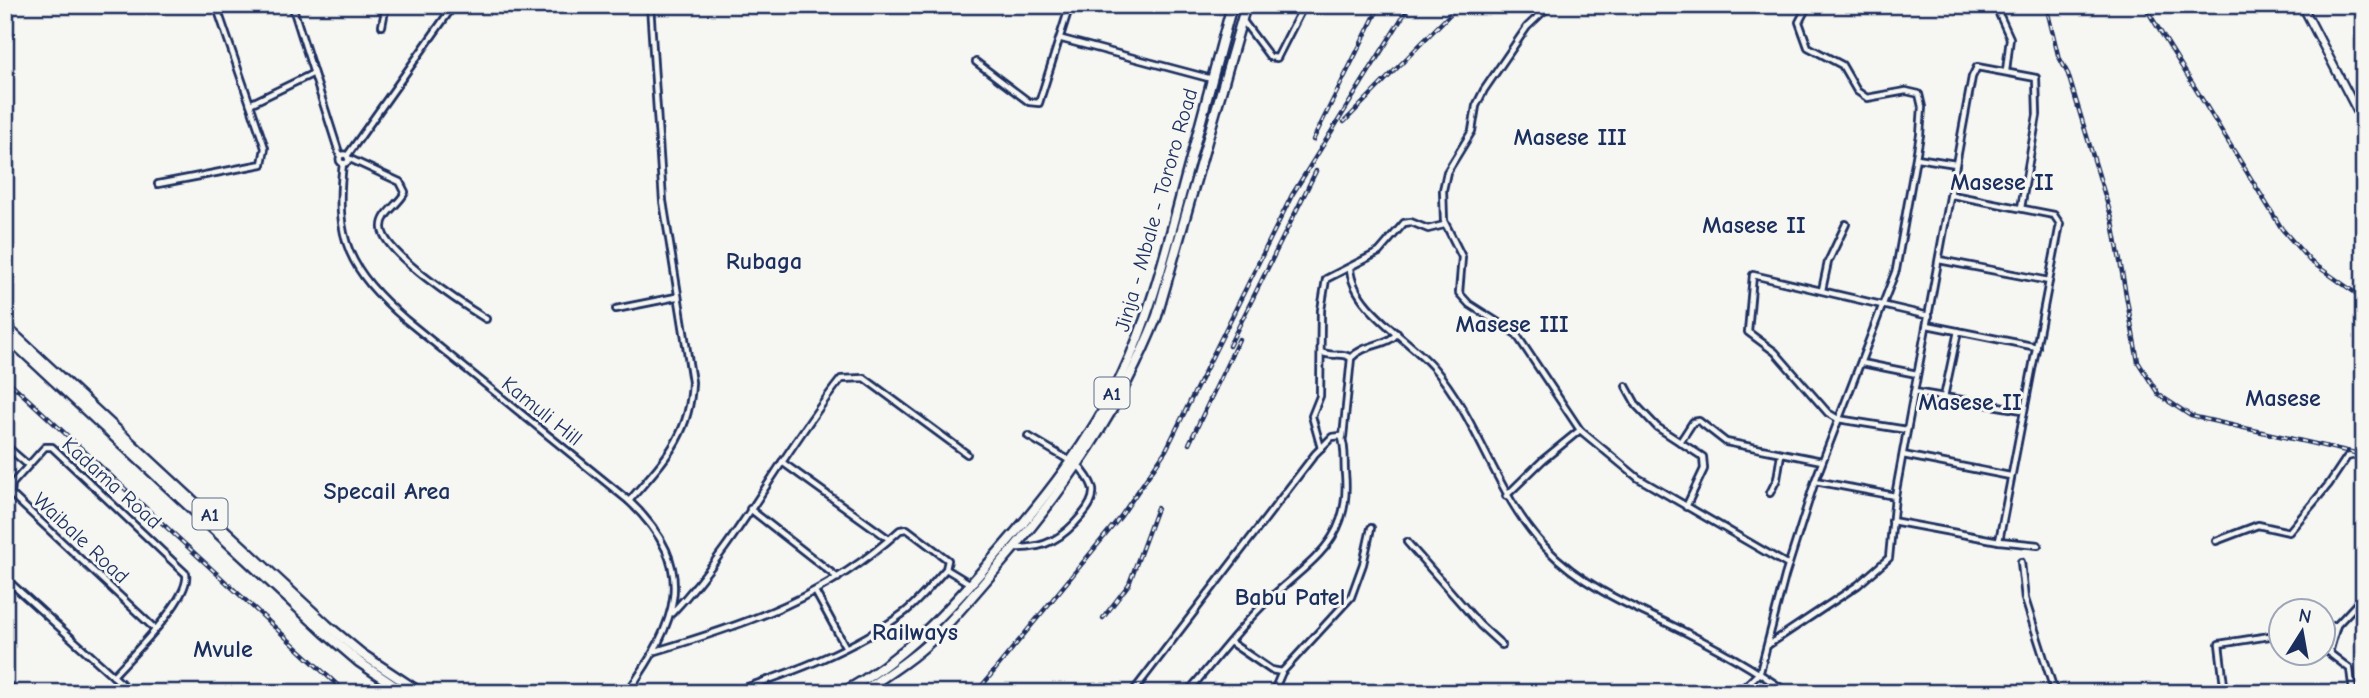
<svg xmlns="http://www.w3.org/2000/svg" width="2369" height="698" font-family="'Comic Neue',sans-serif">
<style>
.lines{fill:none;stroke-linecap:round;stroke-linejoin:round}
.street-casing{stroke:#1b2f5e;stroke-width:10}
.secondary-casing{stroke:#1b2f5e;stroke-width:11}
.highway-casing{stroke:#1b2f5e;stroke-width:13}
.street{stroke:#f6f6f2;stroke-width:4.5}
.secondary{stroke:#f6f6f2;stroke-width:6}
.highway{stroke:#f6f6f2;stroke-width:8}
.rail-casing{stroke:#1b2f5e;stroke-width:4.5}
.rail{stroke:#f6f6f2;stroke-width:2;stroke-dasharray:5;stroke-linecap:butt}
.labels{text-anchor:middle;stroke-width:6;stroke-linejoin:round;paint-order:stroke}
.shield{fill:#f6f6f2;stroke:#5d6b8a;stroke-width:2}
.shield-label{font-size:19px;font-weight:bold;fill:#1b2f5e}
.street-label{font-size:21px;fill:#1b2f5e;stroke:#f6f6f2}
.quarter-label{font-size:24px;font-weight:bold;fill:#1b2f5e;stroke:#f6f6f2}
</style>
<rect width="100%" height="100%" fill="#f6f6f2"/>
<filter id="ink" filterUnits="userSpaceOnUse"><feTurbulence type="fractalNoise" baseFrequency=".0143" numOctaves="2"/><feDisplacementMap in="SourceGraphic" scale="14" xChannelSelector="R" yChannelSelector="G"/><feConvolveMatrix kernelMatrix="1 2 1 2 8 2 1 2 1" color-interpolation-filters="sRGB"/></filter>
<g filter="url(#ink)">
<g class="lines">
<g class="street-casing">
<g id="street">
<path d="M 216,5 L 250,104 L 312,74"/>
<path d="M 292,5 L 340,156"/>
<path d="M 1550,5 L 1527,27 L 1484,90 L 1476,106 L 1472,131 L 1447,172 L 1443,190 L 1444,221 L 1462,257 L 1459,293 L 1469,304 L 1516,334 L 1580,430 L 1638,478 L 1788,565"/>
<path d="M 1995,5 L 2010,38 L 2006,71"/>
<path d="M 1243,21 L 1270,57 L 1277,58 L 1304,5"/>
<path d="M 382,26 L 386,5"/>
<path d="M 1062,39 L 1212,79"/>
<path d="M 976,62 L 1029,102 L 1039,103 L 1070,5"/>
<circle cx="344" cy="159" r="4.5"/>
<path d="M 347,156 L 454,5"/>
<path d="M 348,158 L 400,182 L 405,192 C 400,204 381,213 382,228 C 383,253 465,306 486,319"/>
<path d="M 1917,158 L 1956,164"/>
<path d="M 343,163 C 334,240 349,270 406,320 L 629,501 C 701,569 676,623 627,693"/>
<path d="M 158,184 L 262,164 L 265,148 L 250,104"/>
<path d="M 1939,260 L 2049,281"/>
<path d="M 1350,268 C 1352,308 1408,338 1433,367 C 1479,420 1495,493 1544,546 C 1579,583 1623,603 1669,624 C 1710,644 1751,666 1788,693"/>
<path d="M 1822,290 L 1828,262 L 1846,224"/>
<path d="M 616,309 L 676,297"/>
<path d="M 1927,325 L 2037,347"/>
<path d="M 1321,352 C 1332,358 1341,351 1351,358"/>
<path d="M 1862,363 L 1917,374"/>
<path d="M 1626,386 L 1637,406 L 1657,427 L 1703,457 L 1704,469 L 1686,507"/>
<path d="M 1914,392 L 2022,410"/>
<path d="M 1944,397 L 1958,331"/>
<path d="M 1907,430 L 1838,419 L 1828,413 L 1775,352 L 1748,332 L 1753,275 L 1929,316"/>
<path d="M 1028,436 L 1072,462"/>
<path d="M 1343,437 L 1351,358 C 1365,343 1389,346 1397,333"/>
<path d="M 1680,442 L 1693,422 L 1699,421 L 1726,442 L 1822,461"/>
<path d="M 5,445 L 28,465"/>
<path d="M 1321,448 L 1312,416 L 1320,396 L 1321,310 L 1326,279 L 1379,252 L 1404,223 L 1411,222 L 1428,229 L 1444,225"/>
<path d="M 1903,455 L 2010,476"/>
<path d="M 782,462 L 889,539"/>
<path d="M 1815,481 L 1895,496"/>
<path d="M 1770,493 L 1777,479 L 1781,454"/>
<path d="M 1506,496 L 1543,460 L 1580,430"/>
<path d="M 629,501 C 663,461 690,437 692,382 L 663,201 L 650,5"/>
<path d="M 750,509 L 838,578"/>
<path d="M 1892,521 L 1999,541 L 2060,224 L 2054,215 L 1952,195"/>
<path d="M 1999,541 L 2038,545"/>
<path d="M 2216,541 L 2258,525 L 2289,532 L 2329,484 L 2347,457 L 2364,453"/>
<path d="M 1407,542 L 1480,625 L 1502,645"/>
<path d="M 1015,548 C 1045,549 1063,538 1082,515 C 1088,508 1094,500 1093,490 C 1092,481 1084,473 1079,466"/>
<path d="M 2021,562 L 2025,599 L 2055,693"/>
<path d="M 946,569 L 969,583"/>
<path d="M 5,578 L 132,693"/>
<path d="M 816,593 L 845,646"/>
<path d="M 672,613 C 738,543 781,454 841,379 L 864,378 L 967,454"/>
<path d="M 2324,628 L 2337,625 L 2364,596"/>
<path d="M 1230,642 L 1271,670 L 1282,672 L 1351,597 L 1363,564 L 1371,528"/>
<path d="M 1768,645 L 1858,585 L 1889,558 L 1895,496 L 1972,77 L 1977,67 L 2036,78 L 2037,115 L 2021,208"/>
<path d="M 2324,649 L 2350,669 L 2353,693"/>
<path d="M 656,651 C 750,623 827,597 900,530 L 907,529 L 948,560 L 946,569 C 933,583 920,600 905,612 C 854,650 789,674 729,693"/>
<path d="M 2329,653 L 2337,625"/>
<path d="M 113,676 C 130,657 191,598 186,574 L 52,447 L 45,447 L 12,484 L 11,494 L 155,629"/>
<path d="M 5,682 L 17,693"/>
<path d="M 1132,693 L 1315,454 L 1332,437 L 1341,436 C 1346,446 1344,461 1345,473 C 1352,545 1306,562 1261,607 C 1235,633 1212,664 1187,693"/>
<path d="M 1273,693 L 1282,672"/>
<path d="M 1738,693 L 1760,672 L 1785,576 L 1815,481 L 1896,270 L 1920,135 L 1922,107 L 1919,94 L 1906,91 L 1867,98 L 1857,91 L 1842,65 L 1808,47 L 1799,22 L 1808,5"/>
<path d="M 2225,693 L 2219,644 L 2282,634"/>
</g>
</g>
<g class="secondary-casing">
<path id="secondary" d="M 2302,5 L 2364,124"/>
</g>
<g class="highway-casing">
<g id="highway">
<path d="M 5,326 L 327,625 L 362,654 L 421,693"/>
<path d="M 5,335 L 324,632 L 359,662 L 405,693"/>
<path d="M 842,693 C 904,659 950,609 995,556 C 1044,500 1090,442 1122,375 C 1149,318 1164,259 1180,199 C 1197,135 1214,70 1232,5"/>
<path d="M 860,693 C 885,676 911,660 933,639 C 957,615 979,588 1001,563 C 1066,488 1120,409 1157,316 L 1246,5"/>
</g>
</g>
<use href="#street" class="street"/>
<use href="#secondary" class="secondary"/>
<use href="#highway" class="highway"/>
<g class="rail-casing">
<g id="rail">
<path d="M 2046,5 L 2058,55 L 2068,74 L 2113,222 L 2138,362 L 2159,395 L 2191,416 L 2364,455"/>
<path d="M 2144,5 L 2282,229 L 2310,261 L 2364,299"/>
<path d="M 1344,122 L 1459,5"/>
<path d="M 1313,140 L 1380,5"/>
<path d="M 1229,346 L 1316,171"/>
<path d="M 5,378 L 346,693"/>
<path d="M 1189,444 L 1239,339"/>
<path d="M 1103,618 L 1129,584 L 1157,508"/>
<path d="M 976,693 L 1121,516 L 1166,450 L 1292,195 L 1410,5"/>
</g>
</g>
<use href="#rail" class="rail"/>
</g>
</g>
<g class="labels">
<g class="shield">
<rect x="1094.5" y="377.5" width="35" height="31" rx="5"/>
<rect x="192.5" y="498.5" width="35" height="31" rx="5"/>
</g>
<g class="shield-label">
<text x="1112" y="400">A1</text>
<text x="210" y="521">A1</text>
</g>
<g class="street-label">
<text transform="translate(1156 210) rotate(-74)" y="7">Jinja - Mbale - Tororo Road</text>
<text transform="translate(542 411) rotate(39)" y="7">Kamuli Hill</text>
<text transform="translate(112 483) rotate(42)" y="7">Kadama Road</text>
<text transform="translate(81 538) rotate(43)" y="7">Waibale Road</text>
</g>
<g class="quarter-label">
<text x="1570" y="145">Masese III</text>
<text x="2002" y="190">Masese II</text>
<text x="1754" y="233">Masese II</text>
<text x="764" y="269">Rubaga</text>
<text x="1512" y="332">Masese III</text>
<text x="2283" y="406">Masese</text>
<text x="1970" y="410">Masese II</text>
<text x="387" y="499">Specail Area</text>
<text x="1290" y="605">Babu Patel</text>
<text x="915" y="640">Railways</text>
<text x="223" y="657">Mvule</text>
</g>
</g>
<rect width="2369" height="698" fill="none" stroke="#f6f6f2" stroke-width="28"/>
<rect x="14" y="14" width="2341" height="670" fill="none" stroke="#1b2f5e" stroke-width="2.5" filter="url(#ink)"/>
<g transform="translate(2302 632) rotate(11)"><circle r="33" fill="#f6f6f2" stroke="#9ea6b7" stroke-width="2"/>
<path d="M0-5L12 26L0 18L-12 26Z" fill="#1b2f5e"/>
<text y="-10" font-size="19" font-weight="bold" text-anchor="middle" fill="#1b2f5e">N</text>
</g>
</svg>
